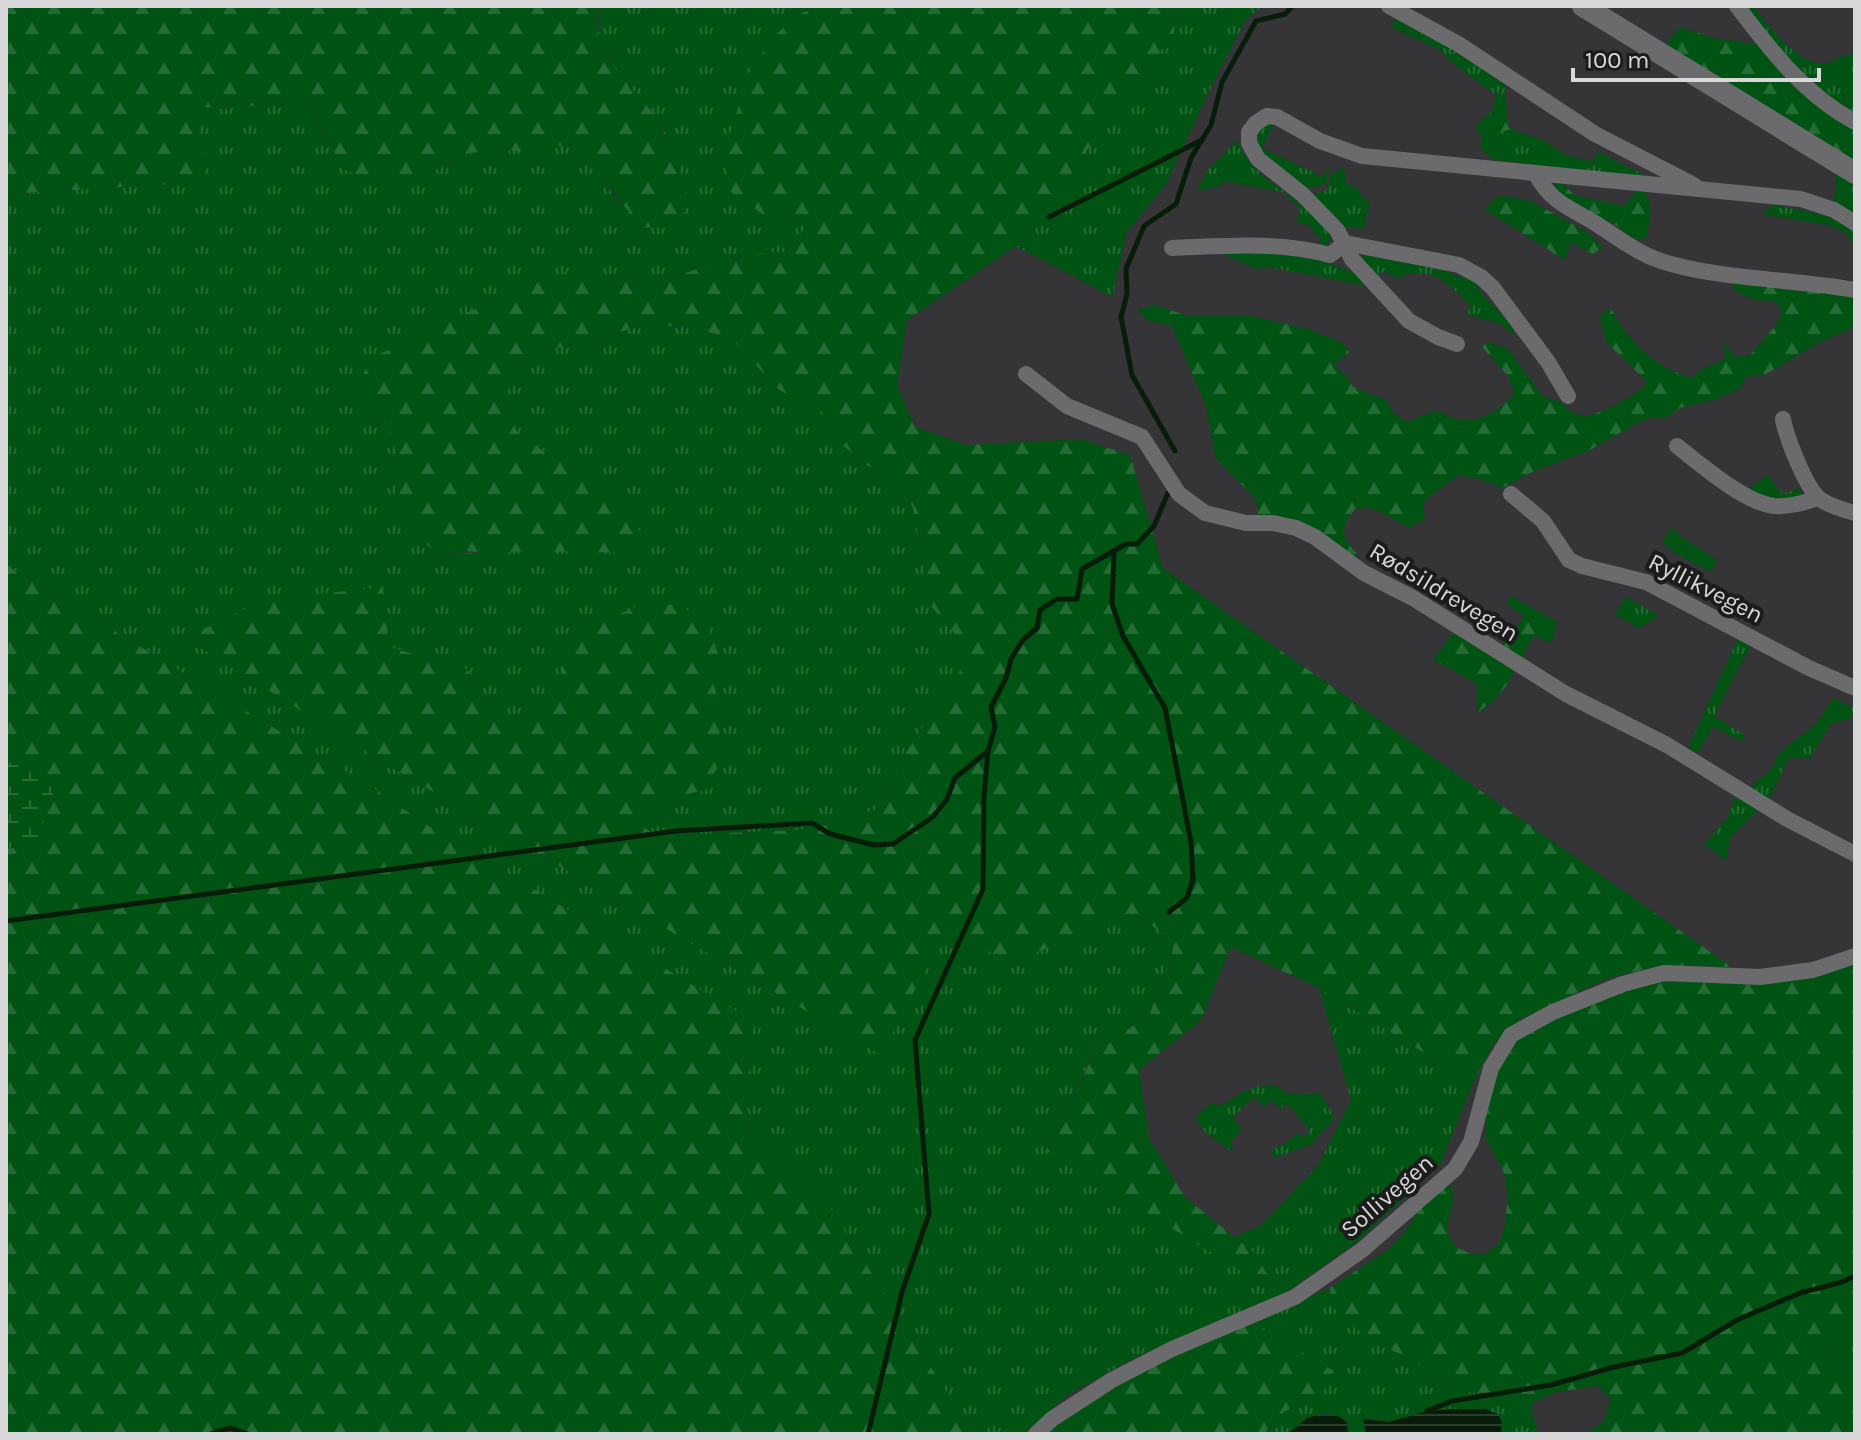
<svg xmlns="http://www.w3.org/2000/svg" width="1861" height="1440" font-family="Karla,sans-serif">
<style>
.grass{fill:url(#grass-tufts)}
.forest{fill:url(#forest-firs)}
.wetland{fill:url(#wetland-marsh)}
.green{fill:#005313}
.water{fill:url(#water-rules)}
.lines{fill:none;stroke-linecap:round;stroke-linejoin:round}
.stream{stroke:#071d09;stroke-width:5}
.street{stroke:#6b6a6d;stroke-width:16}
.secondary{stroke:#6b6a6d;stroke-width:22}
.labels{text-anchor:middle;stroke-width:8;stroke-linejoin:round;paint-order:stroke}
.street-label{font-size:24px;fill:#d8d8da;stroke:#1c1c1d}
</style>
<defs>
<pattern id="grass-tufts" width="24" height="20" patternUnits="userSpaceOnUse" patternTransform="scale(2)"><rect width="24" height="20" fill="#005313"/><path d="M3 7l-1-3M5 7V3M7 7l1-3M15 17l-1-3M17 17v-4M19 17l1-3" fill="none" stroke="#246b35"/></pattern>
<pattern id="forest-firs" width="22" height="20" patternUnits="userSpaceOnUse" patternTransform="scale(2)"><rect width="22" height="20" fill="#005313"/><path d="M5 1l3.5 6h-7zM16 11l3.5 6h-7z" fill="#246b35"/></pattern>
<pattern id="wetland-marsh" width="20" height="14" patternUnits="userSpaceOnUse" patternTransform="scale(2)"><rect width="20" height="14" fill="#005313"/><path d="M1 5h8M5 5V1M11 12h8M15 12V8" fill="none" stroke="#246b35"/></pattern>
<pattern id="water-rules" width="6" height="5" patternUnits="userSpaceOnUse" patternTransform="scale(2)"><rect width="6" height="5" fill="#071d09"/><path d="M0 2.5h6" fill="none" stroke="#2a3d2c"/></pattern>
</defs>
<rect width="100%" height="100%" fill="#353437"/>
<g class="grass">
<path d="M 601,6 L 819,6 L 802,13 L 723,156 L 732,192 L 762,214 L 807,221 L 794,251 L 743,255 L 682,274 L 622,277 L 569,271 L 490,302 L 436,330 L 359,388 L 389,430 L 399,462 L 396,492 L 414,533 L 441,557 C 470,550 497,553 527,551 L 583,474 L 553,458 L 517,432 L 505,396 L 517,367 L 542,352 L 646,325 L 689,327 L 731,338 L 779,390 L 832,417 L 839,442 L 865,464 L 902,486 L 913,508 L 931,606 L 959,639 L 963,665 L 944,701 L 924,725 L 904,756 L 879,808 L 843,822 L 798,830 L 656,836 L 636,823 L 646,803 L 674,796 L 721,708 L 713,683 L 718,653 L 637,606 L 615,616 L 584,623 L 569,650 L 552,706 L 519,731 L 486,698 L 467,669 L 388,647 L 263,600 L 186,638 L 396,770 L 880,1054 L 942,937 L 1017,960 L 1136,913 L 1174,943 L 1170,962 L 1150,1013 L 1092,1056 L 1047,1151 L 1280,1294 L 1254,1253 L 1234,1237 L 1262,1225 L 1318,1165 L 1351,1100 L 1319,988 L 1473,1083 L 1441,1163 L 1357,1242 L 1281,1296 L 1138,1356 L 1067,1395 L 1024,1434 L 973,1434 L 826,1201 L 747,1131 L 746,1100 L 754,1022 L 422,822 L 378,791 L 6,565 L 6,194 L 205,182 L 195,105 L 221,109 L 308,100 L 327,139 L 439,169 L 463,154 L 496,150 L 538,152 L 567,143 L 591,165 L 620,204 L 679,170 C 675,151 668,133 657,118 C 631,83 587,56 601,6 Z"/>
<path d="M 1175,6 L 1263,6 L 1246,19 L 1210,89 L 1166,184 L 1127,232 L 1112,297 L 1016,246 L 1174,33 Z"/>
<path d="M 1739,6 L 1753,6 C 1769,26 1810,83 1839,57 L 1855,53 L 1855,119 L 1818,94 Z"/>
<path d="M 1397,14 L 1497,76 L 1506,86 L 1506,97 L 1498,92 L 1496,95 L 1450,61 L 1442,51 L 1391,27 Z"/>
<path d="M 1274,123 L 1262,148 L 1323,177 L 1330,163 L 1326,184 L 1306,189 C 1285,175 1256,160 1257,131 L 1265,125 Z"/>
<path d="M 1511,129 L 1543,140 L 1568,156 L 1592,161 L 1599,152 L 1649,178 L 1495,160 L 1484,153 L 1480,146 L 1482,138 Z"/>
<path d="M 1237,140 C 1241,147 1244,156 1250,162 C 1273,191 1311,202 1331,236 L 1328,244 L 1320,246 L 1321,235 L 1316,235 L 1310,226 L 1296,221 L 1301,209 L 1282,192 L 1223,181 L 1220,186 L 1197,191 L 1207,171 Z"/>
<path d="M 1344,166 L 1346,183 L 1359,189 L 1361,196 L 1370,202 L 1364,229 L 1340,226 L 1311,195 L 1327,190 L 1331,175 Z"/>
<path d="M 1837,169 L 1855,180 L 1855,216 L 1834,203 Z"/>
<path d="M 1773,205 C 1799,210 1835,213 1855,231 L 1855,247 L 1847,234 L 1829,225 L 1762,214 Z"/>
<path d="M 1270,252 C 1293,255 1357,264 1367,286 L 1269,267 L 1257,269 L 1223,254 Z"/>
<path d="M 1362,254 L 1446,271 L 1461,278 L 1473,278 C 1481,302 1508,311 1515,336 L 1499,323 L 1467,315 L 1470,305 C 1448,283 1428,262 1397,279 L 1385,271 L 1378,275 L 1359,256 Z"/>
<path d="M 1768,475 L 1782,494 L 1799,488 L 1802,494 L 1800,500 L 1792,504 L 1748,490 Z"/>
<path d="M 1626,597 L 1659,616 L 1639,628 L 1615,615 Z"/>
<path d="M 1738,638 L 1751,645 L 1714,716 L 1745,735 L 1742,742 L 1713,726 L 1698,753 L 1688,748 Z"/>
<path d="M 1833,698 L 1855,709 L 1851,718 L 1831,724 L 1809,759 L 1790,757 C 1781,771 1777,785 1768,800 L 1748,790 L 1773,767 L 1779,753 L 1816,724 Z"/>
<path d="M 1736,795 L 1758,810 L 1730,838 L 1726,860 L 1704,844 L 1727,819 Z"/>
<path d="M 1265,1085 L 1276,1086 L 1289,1094 L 1320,1093 L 1333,1115 L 1333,1121 L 1315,1138 L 1314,1144 L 1273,1158 L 1271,1152 L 1280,1145 L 1282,1146 L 1298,1133 L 1302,1138 L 1310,1131 L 1287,1103 L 1280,1109 L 1272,1100 L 1264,1107 L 1255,1097 L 1232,1117 L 1242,1129 L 1231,1141 L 1233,1149 L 1231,1151 C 1219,1140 1199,1133 1196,1116 L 1212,1103 L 1221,1106 L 1244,1091 Z"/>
<path d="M 1330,1288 L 1332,1306 L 1384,1347 L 1414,1360 L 1437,1380 L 1462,1392 L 1493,1393 L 1533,1403 L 1532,1413 L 1539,1434 L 1501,1434 L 1502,1423 L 1405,1418 L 1389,1422 L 1364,1419 L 1366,1434 L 1348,1434 L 1347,1422 L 1336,1415 L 1307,1418 L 1288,1434 L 1265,1434 C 1273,1412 1300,1404 1320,1396 L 1251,1322 Z"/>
<path d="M 1855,1327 L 1855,1378 L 1834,1364 L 1825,1343 Z"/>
</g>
<g class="forest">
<path d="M 6,6 L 601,6 L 596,22 L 607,59 L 657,118 L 675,151 L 688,199 L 677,226 L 644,228 C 617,200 596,168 566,144 L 538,152 L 496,150 L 463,154 L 410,184 L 372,180 L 343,169 L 308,100 L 221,109 L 195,106 L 206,182 L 6,194 Z"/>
<path d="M 819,6 L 1175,6 L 1174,33 L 1016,246 L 907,320 L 897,385 L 915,427 L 967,445 L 1080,439 L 1130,455 L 1163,568 L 1732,967 L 1664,965 L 1608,978 L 1521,1019 L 1494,1043 L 1473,1083 L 1319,988 L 1231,947 L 1201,1020 L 1139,1070 L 1149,1138 L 1185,1197 L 1254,1253 L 1281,1296 L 1047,1151 L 1093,1056 L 1150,1013 L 1170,963 L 1174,943 L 1136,913 L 1017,960 L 942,937 L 881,1055 L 396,770 L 185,638 L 263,600 L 383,587 L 389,647 L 467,669 L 486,698 L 519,730 L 552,706 L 569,650 L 584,623 L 615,616 L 637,606 L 679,604 L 706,623 L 718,653 L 713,683 L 721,708 L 717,768 L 706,790 L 647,803 L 637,823 L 657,836 L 798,830 L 843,822 L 879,808 L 904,756 L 924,725 L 944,701 L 963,664 L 959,639 L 931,606 L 913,508 L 902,486 L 865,464 L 839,442 L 832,417 L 779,390 L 731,338 L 689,327 L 646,325 L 542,352 L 517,367 L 505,396 L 517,432 L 553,458 L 583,474 L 619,504 L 640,531 L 633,553 L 527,551 L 493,553 L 465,551 L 441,557 L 414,533 L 396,492 L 399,462 L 389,430 L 359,388 L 369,359 L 490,302 L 569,271 L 622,277 L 682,274 L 743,255 L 794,251 L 807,221 L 762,214 L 731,192 L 723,156 L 749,73 L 774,36 L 802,13 Z"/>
<path d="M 1680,27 L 1714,38 L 1756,44 L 1855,129 L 1855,162 L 1666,44 Z"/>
<path d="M 1497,92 L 1506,97 L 1507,120 L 1511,129 L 1482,138 L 1475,126 L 1493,110 Z"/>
<path d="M 1554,180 L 1561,181 L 1574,195 L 1625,206 L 1636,190 L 1643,190 C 1655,203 1650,222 1646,238 L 1641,240 L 1631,237 L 1613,223 L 1588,215 L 1552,188 Z"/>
<path d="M 1499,195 L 1531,201 L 1587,232 L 1603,247 L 1593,254 L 1571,242 L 1565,260 L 1485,210 Z"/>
<path d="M 1734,282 L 1770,285 L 1804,292 L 1819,290 L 1855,297 L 1855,327 L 1822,341 L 1766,374 L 1745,377 L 1741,388 L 1720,398 L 1680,408 L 1665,418 L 1650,418 L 1637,423 L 1590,450 L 1532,472 L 1502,488 L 1480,479 L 1458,475 L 1423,502 L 1425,519 L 1409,528 L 1379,511 L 1364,507 L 1361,510 L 1355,509 C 1340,527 1341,537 1357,554 L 1350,557 L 1325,534 L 1259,518 L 1255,498 L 1216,459 L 1205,404 L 1171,325 L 1149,321 L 1136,310 L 1156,305 L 1185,315 L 1252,316 L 1308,329 L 1343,343 L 1349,353 L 1334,364 L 1346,376 L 1353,387 L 1386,400 L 1394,413 L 1407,422 L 1436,410 C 1466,428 1489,420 1514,395 L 1509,377 L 1482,347 L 1488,342 L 1508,349 L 1543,396 L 1560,402 L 1573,413 L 1588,416 L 1608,409 L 1630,397 L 1648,383 L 1606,342 L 1599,316 L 1611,308 C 1627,341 1656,368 1692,378 L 1701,370 L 1725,359 L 1724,343 L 1735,357 L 1750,355 L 1777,324 L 1782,309 L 1775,301 L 1754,300 L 1733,290 Z"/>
<path d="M 6,565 L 378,791 L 422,822 L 754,1022 L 746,1100 L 747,1131 L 826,1201 L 973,1434 L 6,1434 L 6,849 L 36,844 L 22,761 L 6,763 Z"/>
<path d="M 1511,596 L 1557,622 L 1552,643 L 1533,636 L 1524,653 L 1525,661 L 1504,649 L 1502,634 L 1510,638 L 1524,616 L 1506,603 Z"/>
<path d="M 1451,635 L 1465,636 L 1515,669 C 1507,689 1495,700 1478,712 L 1476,683 L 1433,660 Z"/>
<path d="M 1855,962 L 1855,1327 L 1825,1344 L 1834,1364 L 1855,1378 L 1855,1434 L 1584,1434 C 1602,1425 1609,1418 1609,1397 L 1598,1386 L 1556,1392 L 1533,1403 L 1493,1393 L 1462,1392 L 1437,1380 L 1414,1360 L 1384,1347 L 1351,1325 L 1332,1306 L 1330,1288 L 1389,1249 L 1403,1235 L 1423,1203 L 1446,1183 L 1451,1186 L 1454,1199 L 1447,1224 L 1449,1236 L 1456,1247 L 1469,1253 L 1486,1253 L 1499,1244 L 1505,1225 L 1508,1197 L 1504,1173 L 1486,1139 L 1485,1119 L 1495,1074 L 1518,1040 L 1546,1023 L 1591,1003 L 1653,982 Z"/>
<path d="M 1251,1322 L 1334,1371 L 1320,1396 C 1300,1404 1273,1412 1265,1434 L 1041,1434 L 1128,1376 Z"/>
</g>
<path class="wetland" d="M 22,761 L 52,779 L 53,794 L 36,844 L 6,849 L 6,763 Z"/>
<path class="green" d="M 1672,527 L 1679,535 L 1717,560 L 1711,572 L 1677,554 L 1662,542 Z"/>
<g class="water">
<path d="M 1453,1409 L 1485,1409 L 1498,1414 L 1502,1423 L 1501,1434 L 1366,1434 L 1363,1419 L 1389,1422 L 1427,1411 Z"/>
<path d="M 1321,1414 L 1336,1415 L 1347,1422 L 1348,1434 L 1288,1434 L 1307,1418 Z"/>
</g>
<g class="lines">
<g class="stream">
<path d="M 1049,217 L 1202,140"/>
<path d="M 1175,451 L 1132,375 L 1121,317 L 1127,294 L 1126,269 L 1144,226 L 1176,204 L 1191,158 L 1211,125 L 1222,82 L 1256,21 L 1285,14 L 1293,6"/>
<path d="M 1114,553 L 1112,604 L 1123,636 L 1165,708 L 1191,842 L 1193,879 L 1187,898 L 1169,912"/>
<path d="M 6,921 L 676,831 L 812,823 L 830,834 L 874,845 L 893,844 L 933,817 L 947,799 L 955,778 L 988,751 L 995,727 L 991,707 L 1006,678 L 1011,659 L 1023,640 L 1037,628 L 1040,610 L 1057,599 L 1077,599 L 1082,569 L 1126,544 L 1137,544 L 1154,526 L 1168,493"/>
<path d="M 1427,1411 L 1452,1401 L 1551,1385 L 1614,1367 L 1682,1353 L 1737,1320 L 1800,1293 L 1842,1282 L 1855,1276"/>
<path d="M 211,1434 L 230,1428 L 248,1434"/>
<path d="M 868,1434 L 902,1292 L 929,1214 L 915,1040 L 983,889 L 984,797 L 988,751"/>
</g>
<g class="street">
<path d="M 1389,6 L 1460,45 L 1595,134 L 1694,185"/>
<path d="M 1737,6 C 1771,51 1805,95 1855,122"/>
<path d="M 1535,173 C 1552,203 1567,206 1595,223 C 1620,239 1642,257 1671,264 C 1730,280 1794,279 1855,290"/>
<path d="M 1172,248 C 1226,246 1278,241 1330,255 L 1345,243 L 1459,265 L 1481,277 L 1493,288 L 1548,362 L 1568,396"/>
<path d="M 1457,344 L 1438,337 L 1409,321 L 1352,259 L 1337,230 L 1302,194 L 1258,159 L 1249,143 L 1249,132 L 1256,123 L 1267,116 L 1277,117 L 1320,141 L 1362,156 L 1801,199 L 1834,210 L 1855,223"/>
<path d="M 1026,374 L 1067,406 L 1142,437 L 1179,494 L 1205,513 L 1246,523 L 1273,523 L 1296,528 L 1315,537 L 1364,573 L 1413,598 L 1566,694 L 1667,745 L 1787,819 L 1855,854"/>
<path d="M 1783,419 C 1786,436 1806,489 1820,499 C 1829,506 1844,510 1855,513"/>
<path d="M 1677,446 C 1700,464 1745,503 1774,506 C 1790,507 1803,503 1818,498"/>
<path d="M 1511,494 L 1543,521 L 1569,560 L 1582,566 L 1646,582 L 1809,668 L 1855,688"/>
<path d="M 1036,1434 L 1052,1419 L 1112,1380 L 1172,1349 L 1295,1297 L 1362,1250 L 1455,1169 L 1471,1142 L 1491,1068 L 1511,1035 L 1553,1012 L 1623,984 L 1664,973 L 1760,977 L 1813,970 L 1855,956"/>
</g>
<path class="secondary" d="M 1583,6 L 1855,173"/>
</g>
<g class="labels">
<g class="street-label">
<text transform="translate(1706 588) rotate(27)" y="8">Ryllikvegen</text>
<text transform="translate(1444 592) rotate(31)" y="8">Rødsildrevegen</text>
<text transform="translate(1387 1196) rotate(-41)" y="8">Sollivegen</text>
</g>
</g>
<rect width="1861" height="1440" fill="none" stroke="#d8d8da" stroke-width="16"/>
<path d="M1573 68v12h246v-12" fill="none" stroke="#d8d8da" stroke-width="4"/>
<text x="1585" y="68" font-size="24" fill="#d8d8da" stroke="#1c1c1d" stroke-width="6" paint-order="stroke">100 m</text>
</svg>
